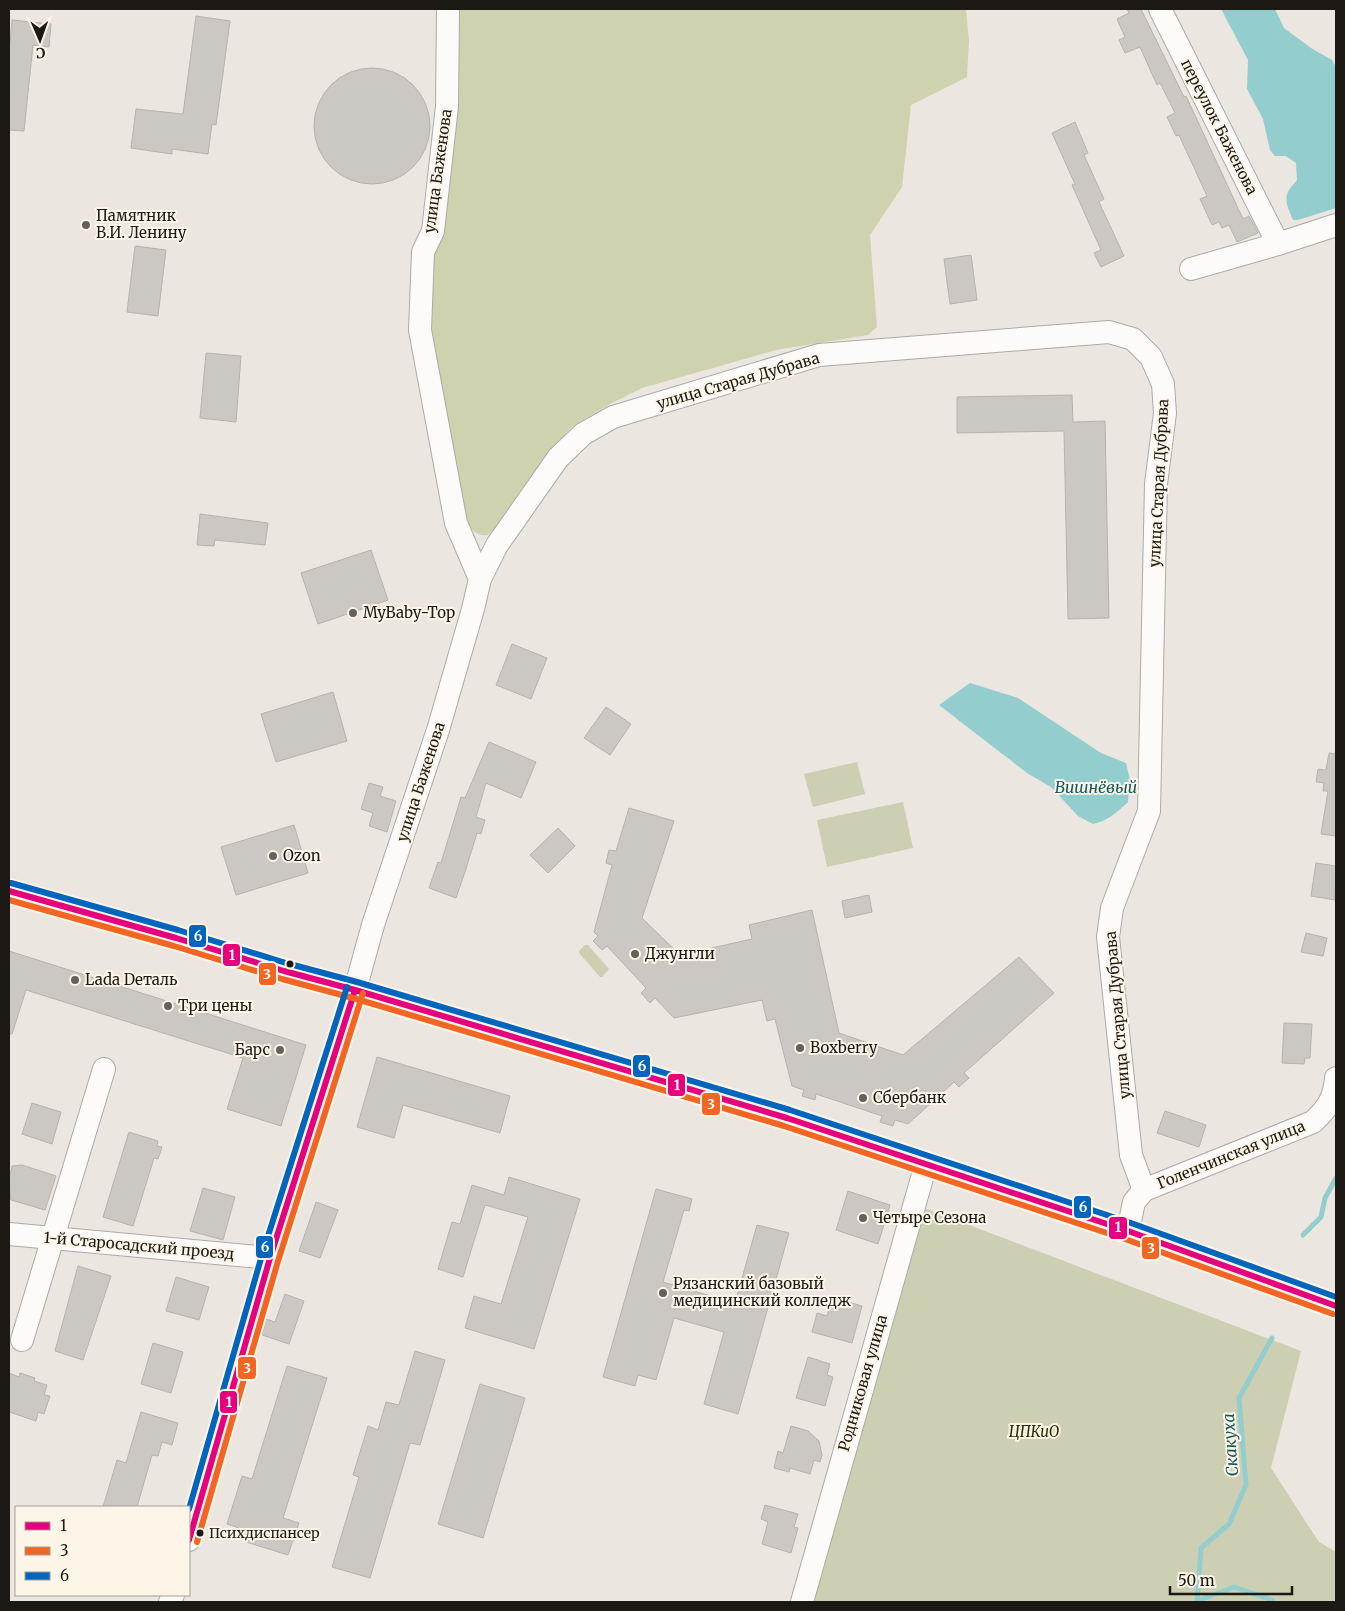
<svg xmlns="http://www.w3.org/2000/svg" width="1345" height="1611" font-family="Merriweather,serif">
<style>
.green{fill:#cdcfb3}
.forest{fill:#cfd2ae}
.water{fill:#94cdce}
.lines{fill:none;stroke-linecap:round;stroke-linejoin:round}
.stream{stroke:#94cdce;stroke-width:5}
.building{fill:#cbc7c2;stroke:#b6b2ad}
.minor-casing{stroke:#aeaaa5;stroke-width:24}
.minor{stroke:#fcfbfa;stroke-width:22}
.bus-1-casing{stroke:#fdf5e8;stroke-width:10}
.bus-2-casing{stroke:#fdf5e8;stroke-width:10}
.bus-3-casing{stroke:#fdf5e8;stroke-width:10}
.bus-1{stroke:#e5007d;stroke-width:6}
.bus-2{stroke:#f26522;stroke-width:6}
.bus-3{stroke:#0065bd;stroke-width:6}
.poi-dot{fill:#64615c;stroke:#fdf5e8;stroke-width:2}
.bus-dot{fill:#1c1915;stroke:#fdf5e8;stroke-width:2}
.labels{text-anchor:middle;stroke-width:4;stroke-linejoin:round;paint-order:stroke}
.bus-label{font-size:14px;fill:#1c1915;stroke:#fdf5e8;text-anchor:start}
.street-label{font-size:15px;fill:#1c1915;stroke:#fdf5e8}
.poi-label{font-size:15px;fill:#1c1915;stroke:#fdf5e8;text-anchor:start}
.park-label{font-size:15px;font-style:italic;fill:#292e00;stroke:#fdf5e8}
.water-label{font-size:16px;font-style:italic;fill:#125a5e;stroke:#fdf5e8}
.line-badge{stroke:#fdf5e8;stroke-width:2}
.badge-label{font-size:14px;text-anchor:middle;font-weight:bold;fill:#fff}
</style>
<rect width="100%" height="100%" fill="#ebe6e0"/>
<g class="green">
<path d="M 857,762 L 865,794 L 813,807 L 804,774 Z"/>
<path d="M 903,802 L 913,848 L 827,867 L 817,820 Z"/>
<path d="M 585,945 L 588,945 L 609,969 L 602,977 L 600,977 L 579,953 L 579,951 Z"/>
<path d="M 919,1206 L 1301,1351 L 1271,1468 L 1319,1542 L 1336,1552 L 1336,1602 L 808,1602 Z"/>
</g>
<path class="forest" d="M 457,9 L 966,9 L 969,41 L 967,77 L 911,105 L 902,187 L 870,235 L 877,327 L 868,335 L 776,350 L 642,388 L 610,404 L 573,426 L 550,450 L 497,526 L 488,535 C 476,536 473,531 466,522 L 428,331 L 430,253 Z"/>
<g class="water">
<path d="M 1221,9 L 1275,9 L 1284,28 L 1311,48 L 1332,60 L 1336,67 L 1336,208 L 1298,220 L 1293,220 C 1285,201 1282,196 1297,180 L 1296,163 L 1286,156 L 1275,156 L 1270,150 L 1263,119 L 1247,89 L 1248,60 Z"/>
<path d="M 970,683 L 1018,698 L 1101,753 L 1126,763 L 1130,780 L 1128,802 C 1117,812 1108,821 1093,824 L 1078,816 L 1051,787 L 1027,773 L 939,705 Z"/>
</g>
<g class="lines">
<g class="stream">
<path d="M 1303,1235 L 1321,1217 L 1325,1198 L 1336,1178"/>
<path d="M 1197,1601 L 1234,1587 L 1272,1600 L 1273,1602"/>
<path d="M 1197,1602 L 1201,1548 L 1229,1524 L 1246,1485 L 1239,1398 L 1272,1338"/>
</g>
</g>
<g class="building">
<path d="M 1127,9 L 1141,9 L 1184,97 L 1186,96 L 1243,219 L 1249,216 L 1258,233 L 1237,242 L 1229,225 L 1222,228 L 1219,222 L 1212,225 L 1200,199 L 1207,196 L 1179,135 L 1176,136 L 1167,117 L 1175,113 L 1160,83 L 1157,85 L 1140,47 L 1125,53 L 1119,40 L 1125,37 L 1117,19 L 1129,13 Z"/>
<path d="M 196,16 L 230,21 L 216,125 L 212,124 L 208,154 L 172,149 L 172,154 L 131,148 L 136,109 L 183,114 Z"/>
<path d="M 12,20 L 51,24 L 49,47 L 33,45 L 24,131 L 9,130 L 9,43 L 10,43 Z"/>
<circle cx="372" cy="126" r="58"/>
<path d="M 1075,122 L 1088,153 L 1084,155 L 1104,199 L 1099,202 L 1124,256 L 1101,267 L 1094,253 L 1101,250 L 1072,185 L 1075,184 L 1052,133 Z"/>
<path d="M 135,246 L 166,250 L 158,316 L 127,312 Z"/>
<path d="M 971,255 L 977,300 L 950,304 L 944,259 Z"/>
<path d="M 206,353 L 241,356 L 236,422 L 200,418 Z"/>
<path d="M 1072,395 L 1073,422 L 1105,421 L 1109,618 L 1068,619 L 1064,431 L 957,433 L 957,397 Z"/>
<path d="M 200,514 L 268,523 L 265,545 L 215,540 L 214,546 L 197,545 Z"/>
<path d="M 371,550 L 388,600 L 318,624 L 301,573 Z"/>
<path d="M 512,644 L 547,658 L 531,699 L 496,685 Z"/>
<path d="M 333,692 L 347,741 L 276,762 L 261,714 Z"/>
<path d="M 606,707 L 631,724 L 610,755 L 584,738 Z"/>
<path d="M 489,742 L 536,762 L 521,798 L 486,783 L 476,817 L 485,820 L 481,834 L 477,833 L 465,872 L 456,898 L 429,888 L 438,862 L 441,863 L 461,797 L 465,798 Z"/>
<path d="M 1329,753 L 1336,754 L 1336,836 L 1321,834 L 1328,791 L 1323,791 L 1324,783 L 1316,782 L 1318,769 L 1326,770 Z"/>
<path d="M 369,783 L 383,787 L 380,796 L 396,801 L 387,832 L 369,826 L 373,813 L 361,809 Z"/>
<path d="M 629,808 L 674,821 L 642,918 L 680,955 L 752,939 L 749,925 L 812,910 L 839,1033 L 903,1055 L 1019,957 L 1054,993 L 964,1073 L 969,1078 L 959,1087 L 954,1082 L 908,1124 L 895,1120 L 893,1126 L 880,1122 L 882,1116 L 816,1094 L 815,1100 L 802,1096 L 804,1090 L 792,1086 L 775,1019 L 767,1021 L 762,1000 L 674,1018 L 655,998 L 650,1003 L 641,993 L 646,988 L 607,946 L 602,950 L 593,941 L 598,936 L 594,932 L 612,865 L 606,863 L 609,850 L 616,851 Z"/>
<path d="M 294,825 L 308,873 L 236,895 L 221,847 Z"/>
<path d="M 558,828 L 575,846 L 548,873 L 530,855 Z"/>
<path d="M 1316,863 L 1336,866 L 1335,900 L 1311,896 Z"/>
<path d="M 869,895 L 872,912 L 845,918 L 842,901 Z"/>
<path d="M 1306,933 L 1327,938 L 1323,956 L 1301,952 Z"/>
<path d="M 9,951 L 306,1045 L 281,1126 L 227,1109 L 243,1058 L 26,990 L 12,1034 L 9,1034 Z"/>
<path d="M 1284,1023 L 1312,1024 L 1310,1058 L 1305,1058 L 1304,1064 L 1282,1063 Z"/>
<path d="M 377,1057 L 510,1096 L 500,1133 L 403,1105 L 394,1138 L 357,1127 Z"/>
<path d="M 32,1103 L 61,1112 L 52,1144 L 22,1134 Z"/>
<path d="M 1165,1111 L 1206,1125 L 1199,1147 L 1157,1133 Z"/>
<path d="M 129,1132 L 158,1141 L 157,1146 L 162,1147 L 158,1159 L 154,1158 L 133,1226 L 103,1217 Z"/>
<path d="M 22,1165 L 56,1176 L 45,1210 L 11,1200 L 9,1187 L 9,1173 L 11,1172 L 12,1166 Z"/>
<path d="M 509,1177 L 580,1199 L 534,1349 L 465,1328 L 474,1296 L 501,1304 L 528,1217 L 485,1205 L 463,1277 L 438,1269 L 452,1222 L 460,1224 L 472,1185 L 504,1195 Z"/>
<path d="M 203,1188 L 235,1197 L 223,1240 L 190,1231 Z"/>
<path d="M 656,1189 L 692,1199 L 689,1211 L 684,1210 L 663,1282 L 735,1303 L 757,1225 L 789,1233 L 738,1414 L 704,1404 L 724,1332 L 674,1318 L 656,1380 L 638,1375 L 635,1386 L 603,1377 Z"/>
<path d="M 848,1191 L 890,1205 L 878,1244 L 836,1230 Z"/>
<path d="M 316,1202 L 338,1210 L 320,1258 L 299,1251 Z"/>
<path d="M 78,1266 L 111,1276 L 83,1360 L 55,1351 Z"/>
<path d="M 176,1277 L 209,1287 L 199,1320 L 166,1311 Z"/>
<path d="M 285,1294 L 304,1301 L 289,1344 L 262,1335 L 266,1319 L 275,1322 Z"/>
<path d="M 832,1297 L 862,1306 L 852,1343 L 812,1332 L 817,1313 L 827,1316 Z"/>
<path d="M 153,1343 L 183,1352 L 171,1393 L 141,1384 Z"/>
<path d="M 415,1351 L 445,1360 L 420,1445 L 410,1443 L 370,1578 L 332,1567 L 359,1477 L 353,1475 L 368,1426 L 378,1430 L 386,1402 L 399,1405 Z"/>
<path d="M 808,1357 L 830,1364 L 827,1375 L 833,1377 L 825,1406 L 796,1398 Z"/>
<path d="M 287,1366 L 327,1378 L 283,1518 L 299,1523 L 288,1555 L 246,1542 L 239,1528 L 227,1524 L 242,1476 L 252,1479 Z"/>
<path d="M 9,1373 L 19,1377 L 20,1373 L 35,1378 L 34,1381 L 47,1385 L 44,1395 L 50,1396 L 44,1414 L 38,1412 L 36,1421 L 9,1412 Z"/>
<path d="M 480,1384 L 525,1398 L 483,1538 L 438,1524 Z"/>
<path d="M 141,1412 L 178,1423 L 172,1445 L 162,1442 L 158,1456 L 152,1455 L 137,1507 L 103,1507 L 117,1460 L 126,1463 Z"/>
<path d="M 791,1426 L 808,1431 L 819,1441 L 822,1455 L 820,1462 L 814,1460 L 810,1474 L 790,1468 L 789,1472 L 774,1468 L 778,1451 L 783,1453 Z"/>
<path d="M 765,1505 L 798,1514 L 794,1527 L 798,1528 L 791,1553 L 762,1544 L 768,1522 L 761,1519 Z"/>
</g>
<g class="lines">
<g class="minor-casing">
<g id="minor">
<path d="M 1160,9 L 1278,244"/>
<path d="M 1191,269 L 1278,244 L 1336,225"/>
<path d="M 480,579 L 497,545 L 558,458 L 583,434 L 613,417 L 819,355 L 1109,332 L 1133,339 L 1151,357 L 1163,384 L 1165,413 L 1156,484 L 1149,811 L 1112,908 L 1108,937 L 1131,1155 L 1144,1190"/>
<path d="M 9,891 L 176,938 L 284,971 L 355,990 L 787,1118 L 1128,1231 L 1336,1306"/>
<path d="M 1128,1231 L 1134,1202 L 1144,1190 L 1313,1122 C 1328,1108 1334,1099 1336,1078"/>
<path d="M 9,1234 L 270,1258"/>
<path d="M 22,1340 L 104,1069"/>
<path d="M 189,1540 L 270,1258 L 303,1151 L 355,990 L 373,925 L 438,730 L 473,609 L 480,579 L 456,523 L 420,330 L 423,252 L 433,231 L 447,106 L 448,9"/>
<path d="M 170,1602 L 173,1595"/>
<path d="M 802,1602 L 926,1164"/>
</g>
</g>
<use href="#minor" class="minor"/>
<g class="bus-1-casing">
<g id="bus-1">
<path d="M 9,891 L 176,938 L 284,971 L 355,990 L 787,1118 L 1128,1231 L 1336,1306"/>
<path d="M 189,1540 L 270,1258 L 355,990"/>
</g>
</g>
<g class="bus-2-casing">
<g id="bus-2">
<path d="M 9,900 L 174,946 L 282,979 L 353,998 L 784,1126 L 1125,1239 L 1333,1314"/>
<path d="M 197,1542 L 278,1261 L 363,993"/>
</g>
</g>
<g class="bus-3-casing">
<g id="bus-3">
<path d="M 11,883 L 178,930 L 286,963 L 357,982 L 790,1110 L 1131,1223 L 1336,1297"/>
<path d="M 189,1509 L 262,1255 L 347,987"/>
</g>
</g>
<use href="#bus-1" class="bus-1"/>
<use href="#bus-2" class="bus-2"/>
<use href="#bus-3" class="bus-3"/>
</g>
<g class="poi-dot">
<circle cx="86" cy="225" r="5"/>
<circle cx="353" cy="613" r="5"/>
<circle cx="273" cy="856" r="5"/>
<circle cx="635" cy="954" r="5"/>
<circle cx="75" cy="980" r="5"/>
<circle cx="168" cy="1006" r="5"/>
<circle cx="800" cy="1048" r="5"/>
<circle cx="280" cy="1050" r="5"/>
<circle cx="863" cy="1098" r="5"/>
<circle cx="863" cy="1218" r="5"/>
<circle cx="663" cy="1293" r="5"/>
</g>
<g class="bus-dot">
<circle cx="290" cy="964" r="4.5"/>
<circle cx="200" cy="1533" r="4.5"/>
</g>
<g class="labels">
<g class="bus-label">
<text x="209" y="1538">Психдиспансер</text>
</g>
<g class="street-label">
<text transform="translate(1219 127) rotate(63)" y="5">переулок Баженова</text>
<text transform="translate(438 171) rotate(-82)" y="5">улица Баженова</text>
<text transform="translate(738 381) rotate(-16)" y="5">улица Старая Дубрава</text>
<text transform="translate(1159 483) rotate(-87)" y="5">улица Старая Дубрава</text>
<text transform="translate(421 782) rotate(-72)" y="5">улица Баженова</text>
<text transform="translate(1118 1015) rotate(-95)" y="5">улица Старая Дубрава</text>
<text transform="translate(1231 1155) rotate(-22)" y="5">Голенчинская улица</text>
<text transform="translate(139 1246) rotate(5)" y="5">1-й Старосадский проезд</text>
<text transform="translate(863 1383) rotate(-74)" y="5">Родниковая улица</text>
</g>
<g class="poi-label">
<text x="96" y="221">Памятник<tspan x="96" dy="17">В.И. Ленину</tspan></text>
<text x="363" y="618">MyBaby-Top</text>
<text x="283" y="861">Ozon</text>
<text x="645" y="959">Джунгли</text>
<text x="85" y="985">Lada Dеталь</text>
<text x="178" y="1011">Три цены</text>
<text x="810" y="1053">Boxberry</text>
<text x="270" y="1055" text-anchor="end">Барс</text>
<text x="873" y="1103">Сбербанк</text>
<text x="873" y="1223">Четыре Сезона</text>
<text x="673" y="1289">Рязанский базовый<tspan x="673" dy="17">медицинский колледж</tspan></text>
</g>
<g class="park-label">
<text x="1034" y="1437">ЦПКиО</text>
</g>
<g class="water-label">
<text x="1096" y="793">Вишнёвый</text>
<text transform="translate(1230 1445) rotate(-94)" y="6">Скакуха</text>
</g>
</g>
<g class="line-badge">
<rect x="188" y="924" width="19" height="24" rx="5" fill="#0065bd"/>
<rect x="222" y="943" width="19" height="24" rx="5" fill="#e5007d"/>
<rect x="258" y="962" width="19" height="24" rx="5" fill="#f26522"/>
<rect x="632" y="1054" width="19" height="24" rx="5" fill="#0065bd"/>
<rect x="667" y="1073" width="19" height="24" rx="5" fill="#e5007d"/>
<rect x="701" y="1092" width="20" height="24" rx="5" fill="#f26522"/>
<rect x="1073" y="1195" width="19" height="24" rx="5" fill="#0065bd"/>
<rect x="1108" y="1216" width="20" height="24" rx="5" fill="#e5007d"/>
<rect x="255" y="1235" width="19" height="24" rx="5" fill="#0065bd"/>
<rect x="1141" y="1236" width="19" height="24" rx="5" fill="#f26522"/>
<rect x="237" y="1356" width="20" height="24" rx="5" fill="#f26522"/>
<rect x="219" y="1390" width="19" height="24" rx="5" fill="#e5007d"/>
</g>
<g class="badge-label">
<text x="198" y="941">6</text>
<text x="232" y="960">1</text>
<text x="267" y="979">3</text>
<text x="642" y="1071">6</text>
<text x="677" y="1090">1</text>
<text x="711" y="1109">3</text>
<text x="1083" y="1212">6</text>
<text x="1118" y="1232">1</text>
<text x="265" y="1252">6</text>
<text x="1151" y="1253">3</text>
<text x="247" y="1373">3</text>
<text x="229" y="1407">1</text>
</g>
<rect width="1345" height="1611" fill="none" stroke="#1c1915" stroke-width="20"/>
<rect x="15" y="1506" width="175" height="90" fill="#fdf5e8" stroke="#a39d94"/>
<rect x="25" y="1522" width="25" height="8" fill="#e5007d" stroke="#a39d94"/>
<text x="60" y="1531" font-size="15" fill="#1c1915">1</text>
<rect x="25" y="1547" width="25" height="8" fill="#f26522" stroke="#a39d94"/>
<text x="60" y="1556" font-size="15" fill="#1c1915">3</text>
<rect x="25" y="1572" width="25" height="8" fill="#0065bd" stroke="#a39d94"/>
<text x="60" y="1581" font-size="15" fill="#1c1915">6</text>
<g transform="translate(40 40) rotate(178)" stroke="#fdf5e8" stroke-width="4" paint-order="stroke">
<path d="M0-4L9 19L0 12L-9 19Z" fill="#1c1915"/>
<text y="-8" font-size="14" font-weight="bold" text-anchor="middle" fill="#1c1915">С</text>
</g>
<path d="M1170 1586v8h122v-8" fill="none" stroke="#1c1915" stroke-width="2.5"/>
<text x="1178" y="1586" font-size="15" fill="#1c1915" stroke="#fdf5e8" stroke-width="4" paint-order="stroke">50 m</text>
</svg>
